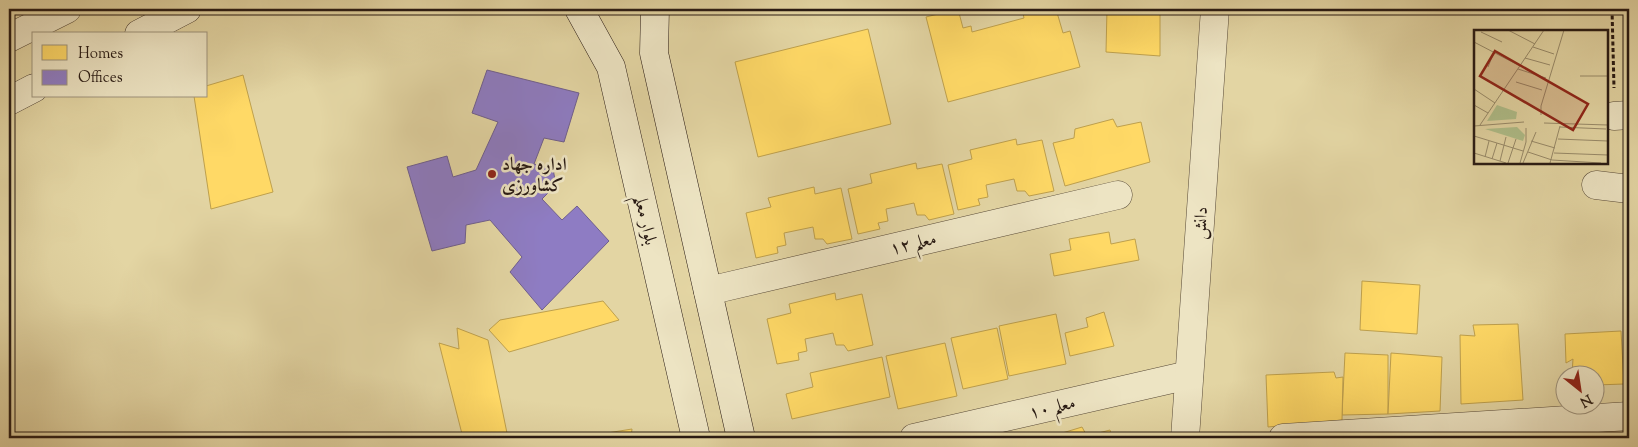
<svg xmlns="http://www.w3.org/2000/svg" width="1638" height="447" font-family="'Sorts Mill Goudy',Amiri,serif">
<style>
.homes{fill:#ffd966;stroke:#bea04d}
.offices{fill:#8e7cc3;stroke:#6f5f8e}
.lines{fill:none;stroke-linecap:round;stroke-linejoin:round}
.minor-casing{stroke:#574937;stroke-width:29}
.tertiary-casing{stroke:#574937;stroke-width:29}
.secondary-casing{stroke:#281a13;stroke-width:29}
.path{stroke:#281a13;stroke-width:3;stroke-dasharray:4 2.5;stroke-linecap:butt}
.minor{stroke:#ede4c3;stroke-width:28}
.tertiary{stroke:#ede4c3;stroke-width:28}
.secondary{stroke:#ede4c3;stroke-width:28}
.poi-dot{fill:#8f2418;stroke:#ede4c3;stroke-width:2}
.labels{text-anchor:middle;stroke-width:5;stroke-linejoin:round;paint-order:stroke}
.poi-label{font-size:18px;font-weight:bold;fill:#281a13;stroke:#ede4c3;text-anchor:start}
.street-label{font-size:18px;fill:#281a13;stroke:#ede4c3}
.inset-road{fill:none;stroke:#988a69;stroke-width:1}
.view{fill:#8f2418;fill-opacity:0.15;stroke:#8f2418;stroke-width:2.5}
.inset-edge{fill:none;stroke:#281a13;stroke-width:2.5}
</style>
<rect width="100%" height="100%" fill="#e3d5a3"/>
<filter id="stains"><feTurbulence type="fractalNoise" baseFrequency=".004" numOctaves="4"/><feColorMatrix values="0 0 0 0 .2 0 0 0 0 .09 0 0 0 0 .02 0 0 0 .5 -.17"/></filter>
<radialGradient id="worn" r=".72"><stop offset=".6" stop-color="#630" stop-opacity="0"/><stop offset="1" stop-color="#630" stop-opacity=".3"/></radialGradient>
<g class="homes">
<path d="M 958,9 L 963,28 L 971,26 L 972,32 L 1024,18 L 1022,9 L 1056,9 L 1063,33 L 1070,31 L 1080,67 L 948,102 L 926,17 Z"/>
<path d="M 1107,9 L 1160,9 L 1160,56 L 1106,52 Z"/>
<path d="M 868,29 L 891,124 L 758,157 L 735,62 Z"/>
<path d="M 243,75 L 273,192 L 211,209 L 194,96 L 206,96 L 206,86 Z"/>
<path d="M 1113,119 L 1117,127 L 1141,122 L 1150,162 L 1065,186 L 1053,143 L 1074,138 L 1075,129 Z"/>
<path d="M 1016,139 L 1017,145 L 1042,140 L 1054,191 L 1029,196 L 1025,191 L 1017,191 L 1014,179 L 986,185 L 988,197 L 978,199 L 980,205 L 958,210 L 948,165 L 972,159 L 970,150 Z"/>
<path d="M 916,163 L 917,169 L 942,164 L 954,214 L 929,220 L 925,215 L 917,215 L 914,203 L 886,209 L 888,221 L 878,223 L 880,229 L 858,234 L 848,189 L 872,183 L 870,174 Z"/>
<path d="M 814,187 L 815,194 L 841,188 L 852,239 L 827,244 L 823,239 L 815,239 L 813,227 L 784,233 L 786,245 L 777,247 L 778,253 L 756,258 L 746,213 L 771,207 L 768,198 Z"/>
<path d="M 1109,232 L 1111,244 L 1135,239 L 1139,260 L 1054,276 L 1050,254 L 1071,250 L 1069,239 Z"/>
<path d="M 1362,281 L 1420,285 L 1417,334 L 1360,330 Z"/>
<path d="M 835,293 L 836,300 L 862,294 L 873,345 L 848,351 L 844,345 L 836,345 L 833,333 L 805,339 L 807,351 L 798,353 L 799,360 L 777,364 L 767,319 L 791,313 L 789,304 Z"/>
<path d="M 603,301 L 619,320 L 509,352 L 489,330 L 500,320 Z"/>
<path d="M 1104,312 L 1114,346 L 1070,356 L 1065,333 L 1088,327 L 1086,318 Z"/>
<path d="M 1056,314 L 1066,364 L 1009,376 L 999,326 Z"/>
<path d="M 1518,324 L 1523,400 L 1461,404 L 1460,335 L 1475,336 L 1473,325 Z"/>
<path d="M 457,328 L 488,340 L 508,438 L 463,438 L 439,343 L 459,349 Z"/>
<path d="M 997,328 L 1008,379 L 963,389 L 951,338 Z"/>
<path d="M 1621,331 L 1624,384 L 1596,385 L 1596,374 L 1572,374 L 1573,359 L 1566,363 L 1565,334 Z"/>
<path d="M 945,343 L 957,396 L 898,409 L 886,356 Z"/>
<path d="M 1345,353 L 1388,355 L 1388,414 L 1342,415 Z"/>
<path d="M 1391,353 L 1442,357 L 1440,411 L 1388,414 Z"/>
<path d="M 882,357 L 890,397 L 792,419 L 786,394 L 813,387 L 810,373 Z"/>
<path d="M 1334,372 L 1336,378 L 1343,377 L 1342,420 L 1268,427 L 1266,375 Z"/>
<path d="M 1082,427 L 1087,436 L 1110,430 L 1112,438 L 1046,438 Z"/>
<path d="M 632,429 L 631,438 L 576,438 Z"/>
</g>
<path class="offices" d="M 487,70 L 579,93 L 564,142 L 544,138 L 534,164 L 553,169 L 556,185 L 542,199 L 562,220 L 577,206 L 609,241 L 542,310 L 510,272 L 522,257 L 490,220 L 466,225 L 465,243 L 432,251 L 407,167 L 447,156 L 453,177 L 476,170 L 498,122 L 472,113 Z"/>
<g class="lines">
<g class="minor-casing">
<g id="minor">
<path d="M 9,38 L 67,9"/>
<path d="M 1614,116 L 1629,115"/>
<path d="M 1596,185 L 1629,189"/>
<path d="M 708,291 L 1118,195"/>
<path d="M 914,438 L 1189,375"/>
<path d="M 1283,438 L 1629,416"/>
</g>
</g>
<g class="tertiary-casing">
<path id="tertiary" d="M 1185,438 L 1215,9"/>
</g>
<g class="secondary-casing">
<g id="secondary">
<path d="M 579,9 L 611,67 L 696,438"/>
<path d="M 655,9 L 654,53 L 741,438"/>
<path d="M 139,34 L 187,9"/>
<path d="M 9,101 L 34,88"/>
</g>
</g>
<path class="path" d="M 1612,9 L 1614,88"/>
<use href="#minor" class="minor"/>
<use href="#tertiary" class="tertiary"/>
<use href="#secondary" class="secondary"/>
</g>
<circle class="poi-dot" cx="492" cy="174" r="5"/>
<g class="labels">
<g class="poi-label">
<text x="502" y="170">اداره جهاد<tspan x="502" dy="21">کشاورزی</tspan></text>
</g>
<g class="street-label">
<text transform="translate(646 220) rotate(77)" y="6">بلوار معلم</text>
<text transform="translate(1200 223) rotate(-86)" y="6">دانش</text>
<text transform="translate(913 243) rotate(-13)" y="6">معلم ۱۲</text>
<text transform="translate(1052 407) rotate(-13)" y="6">معلم ۱۰</text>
</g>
</g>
<g transform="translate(1474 30)">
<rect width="134" height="134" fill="#e3d5a3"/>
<path d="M 23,75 L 43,82 L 42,89 L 13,91 ZM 43,97 L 51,105 L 49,111 L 11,99 Z" fill="#afbe89"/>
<path class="inset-road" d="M 34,0 L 61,14M 7,2 L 28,12M 0,12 L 46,36M 59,17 L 80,24M 51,28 L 76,35M 14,37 L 20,22M 44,39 L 72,48M 106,46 L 134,46M 42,52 L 68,60M 0,59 L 21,73M 0,75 L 14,83M 67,85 L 67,76 L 90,0M 70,93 L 134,95M 6,95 L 70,0M 0,96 L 50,92M 86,97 L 132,99M 0,106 L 49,121M 84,109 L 134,111M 57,111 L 81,118M 54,122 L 78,130 L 127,133M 0,123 L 32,133M 80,123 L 134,125M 11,127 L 15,111M 18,129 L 23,113M 26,131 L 32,107M 34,133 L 42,109M 46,133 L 52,112 L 52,98M 49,133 L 62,102M 76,133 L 86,96"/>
<path class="view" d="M 21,21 L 114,74 L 99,100 L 6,46 Z"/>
<rect width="134" height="134" class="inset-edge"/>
</g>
<rect width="1638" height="447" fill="none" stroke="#e3d5a3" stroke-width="30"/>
<rect x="10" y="10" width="1618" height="427" fill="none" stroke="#281a13" stroke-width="2.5"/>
<rect x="15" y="15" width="1608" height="417" fill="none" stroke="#281a13"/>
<rect x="32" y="32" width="175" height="65" fill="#ede4c3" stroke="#9e937d"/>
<rect x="42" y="45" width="25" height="15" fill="#ffd966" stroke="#9e937d"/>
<text x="78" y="58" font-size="15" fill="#281a13">Homes</text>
<rect x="42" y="70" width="25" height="15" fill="#8e7cc3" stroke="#9e937d"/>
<text x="78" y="82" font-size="15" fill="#281a13">Offices</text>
<g transform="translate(1580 390) rotate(150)"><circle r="24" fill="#ede4c3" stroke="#9e937d"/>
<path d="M0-4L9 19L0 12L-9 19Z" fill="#8f2418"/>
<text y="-8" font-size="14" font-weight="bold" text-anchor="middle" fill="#281a13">N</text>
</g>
<rect width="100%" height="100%" filter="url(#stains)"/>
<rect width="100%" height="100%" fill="url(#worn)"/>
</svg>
